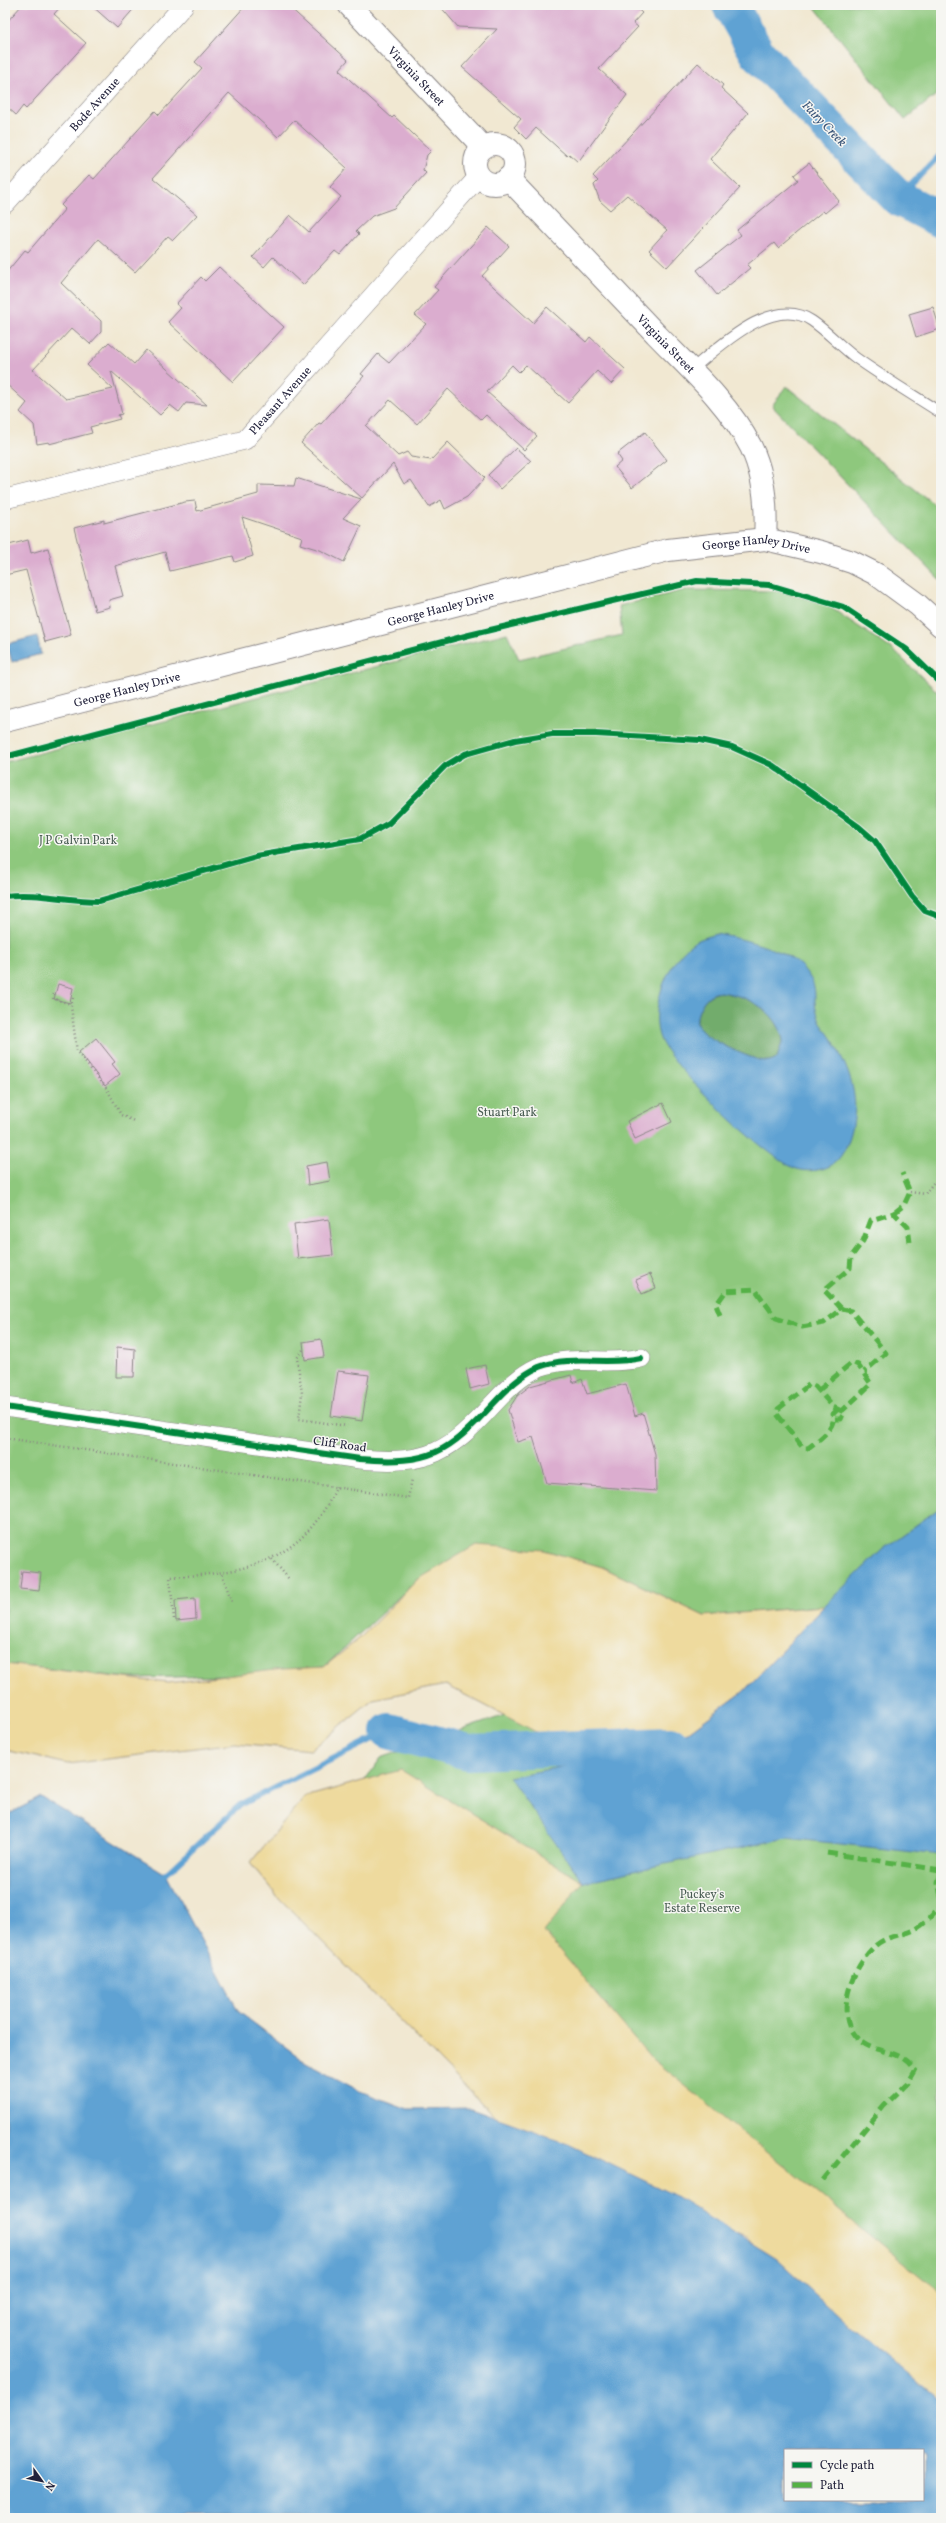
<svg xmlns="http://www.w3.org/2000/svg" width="946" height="2523" font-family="Vollkorn,serif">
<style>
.green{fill:#8ec87d;stroke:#58755c}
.forest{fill:#72ac6c;stroke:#4a6754}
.sand{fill:#eeda9e;stroke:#887e6c}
.water{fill:#5fa2d3;stroke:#406287;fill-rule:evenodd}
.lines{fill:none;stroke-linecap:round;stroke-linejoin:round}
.stream{stroke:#5fa2d3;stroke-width:6}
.river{stroke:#5fa2d3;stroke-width:36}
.building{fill:#dbadcf}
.service-casing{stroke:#8a8586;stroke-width:12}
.minor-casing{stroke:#8a8586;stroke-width:20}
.tertiary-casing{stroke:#8a8586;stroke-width:24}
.secondary-casing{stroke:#8a8586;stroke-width:24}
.path{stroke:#8a8586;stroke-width:2.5;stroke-dasharray:1 3;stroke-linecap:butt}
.service{stroke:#fff;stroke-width:10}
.minor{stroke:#fff;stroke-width:19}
.tertiary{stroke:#fff;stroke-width:22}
.secondary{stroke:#fff;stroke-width:22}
.quiet{stroke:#55b146;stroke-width:5;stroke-dasharray:10 5;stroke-linecap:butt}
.cycleway-casing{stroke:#f6f6f2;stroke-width:8}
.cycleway{stroke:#00873e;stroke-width:6}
.labels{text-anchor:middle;stroke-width:3;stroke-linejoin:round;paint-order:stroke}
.street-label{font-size:12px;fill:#22223b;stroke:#f6f6f2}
.park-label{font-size:12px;fill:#485c52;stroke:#f6f6f2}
.water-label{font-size:13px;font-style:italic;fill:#3a5578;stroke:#f6f6f2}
</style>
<rect width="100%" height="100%" fill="#f6f6f2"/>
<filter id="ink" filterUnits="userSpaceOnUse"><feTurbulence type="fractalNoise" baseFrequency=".025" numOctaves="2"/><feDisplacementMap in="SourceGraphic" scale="8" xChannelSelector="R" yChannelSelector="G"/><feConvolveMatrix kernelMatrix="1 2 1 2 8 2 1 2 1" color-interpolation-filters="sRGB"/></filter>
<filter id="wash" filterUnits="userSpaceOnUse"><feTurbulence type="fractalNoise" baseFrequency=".012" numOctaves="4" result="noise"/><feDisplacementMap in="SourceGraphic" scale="16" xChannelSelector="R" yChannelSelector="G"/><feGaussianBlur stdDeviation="0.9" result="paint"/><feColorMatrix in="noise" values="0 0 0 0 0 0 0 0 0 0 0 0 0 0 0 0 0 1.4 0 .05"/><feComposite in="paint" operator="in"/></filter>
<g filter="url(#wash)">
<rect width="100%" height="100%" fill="#f1e8d2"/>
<g class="green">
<path d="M 813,5 L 941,5 L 941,91 L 905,120 Z"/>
<path d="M 786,386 L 941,510 L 941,581 L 772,406 Z"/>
<path d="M 685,590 L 779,591 L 824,603 L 893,650 L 941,695 L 941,1507 L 882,1550 L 826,1605 L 941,1565 L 941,2340 L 303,1865 L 381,1758 L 820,1606 L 704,1616 L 602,1567 L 544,1550 L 417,1580 L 324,1667 L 226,1676 L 130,1678 L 5,1664 L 5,762 L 507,633 L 519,659 L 622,635 L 619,606 Z"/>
</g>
<path class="forest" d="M 721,992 C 748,996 778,1011 783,1040 L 777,1058 C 773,1060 769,1062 765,1061 C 752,1060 706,1039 699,1028 C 695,1021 697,1015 700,1008 C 705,998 710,994 721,992 Z"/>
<g class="sand">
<path d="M 476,1545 L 544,1550 L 602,1567 L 704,1616 L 824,1606 L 743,1692 L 671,1745 L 588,1759 L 446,1685 L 373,1699 L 311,1750 L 235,1743 L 68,1764 L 5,1750 L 5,1664 L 168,1683 L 283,1669 L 324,1667 L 361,1637 L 417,1580 Z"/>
<path d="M 401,1770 L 583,1882 L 544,1932 L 652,2059 L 941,2293 L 941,2438 L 887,2377 L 747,2238 L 519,2141 L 279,1898 L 250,1863 L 305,1797 Z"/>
</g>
<g class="water">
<path d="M 37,636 L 41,654 L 12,662 L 7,644 Z"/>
<path d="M 717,934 C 740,938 784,949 801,966 C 824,991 809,996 819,1018 C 822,1026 828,1033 833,1041 C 850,1071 861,1099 851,1133 C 848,1145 841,1160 830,1166 C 820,1171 807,1172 797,1169 C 768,1160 674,1069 661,1041 C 648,1012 666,965 689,946 C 697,939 707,937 717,934 ZM 721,992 C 748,996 778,1011 783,1040 L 777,1058 C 773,1060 769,1062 765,1061 C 752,1060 706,1039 699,1028 C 695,1021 697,1015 700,1008 C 705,998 710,993 721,992 Z"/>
<path d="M 941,1507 L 941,1855 L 786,1838 L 583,1882 L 509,1777 L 671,1745 L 743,1692 L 824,1606 L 882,1550 Z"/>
<path d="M 41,1797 L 166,1874 L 239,2012 L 307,2063 L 358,2090 L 408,2109 L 471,2108 L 564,2142 L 674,2195 L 777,2259 L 852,2328 L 941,2402 L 941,2518 L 5,2518 L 5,1816 ZM 785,2450 L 923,2450 L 923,2500 L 785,2500 Z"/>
</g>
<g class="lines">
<g class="stream">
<path d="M 898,198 L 941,154"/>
<path d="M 166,1874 L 240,1805 L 389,1731"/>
</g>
<g class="river">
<path d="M 730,5 L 758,54 L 898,198 L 941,220"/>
<path d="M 389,1731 L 468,1752 L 671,1745 L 693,1790"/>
</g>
</g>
<g id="blocks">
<g class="building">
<path d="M 22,5 L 62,5 L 54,14 L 86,43 L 26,109 L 23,106 L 16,115 L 5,105 L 5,24 Z"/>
<path d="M 91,5 L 137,5 L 117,28 Z"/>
<path d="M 246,5 L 287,5 L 348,60 L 339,70 L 392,118 L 394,116 L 431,151 L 427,155 L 423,170 L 426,173 L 394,208 L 372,216 L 356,231 L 359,234 L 340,255 L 335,251 L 303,285 L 273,257 L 264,267 L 253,257 L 290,215 L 309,232 L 341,197 L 330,187 L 347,168 L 294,120 L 278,137 L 229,93 L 153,178 L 197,215 L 173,240 L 168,236 L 135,272 L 98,239 L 61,283 L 101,321 L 101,332 L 90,344 L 72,328 L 33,370 L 66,399 L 113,389 L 87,365 L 109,342 L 134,364 L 146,350 L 207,405 L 186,403 L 179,412 L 170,405 L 160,415 L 111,371 L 122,414 L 118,415 L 120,419 L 90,427 L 92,433 L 49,444 L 49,442 L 37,444 L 34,425 L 20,412 L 27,403 L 5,383 L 5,274 L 25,250 L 28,252 L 65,209 L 61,205 L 89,175 L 94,179 L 155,111 L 159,115 L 202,68 L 195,62 Z"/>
<path d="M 439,5 L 633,5 L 642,13 L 633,23 L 638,27 L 599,69 L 627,95 L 578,162 L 569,154 L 567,156 L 536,128 L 526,139 L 514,127 L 521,119 L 462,67 L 497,29 L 458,27 Z"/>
<path d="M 698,63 L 723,85 L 721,88 L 748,113 L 710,159 L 740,188 L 667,267 L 649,250 L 667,230 L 627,195 L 610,210 L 600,201 L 594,185 L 598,181 L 593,176 Z"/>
<path d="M 809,163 L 839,201 L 825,213 L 823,211 L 778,248 L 774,243 L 747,265 L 750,268 L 717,295 L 697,270 L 741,235 L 737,230 L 798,180 L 794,175 Z"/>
<path d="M 488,227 L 509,246 L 482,276 L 533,323 L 547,307 L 586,342 L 590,337 L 625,369 L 611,384 L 597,371 L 568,403 L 526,365 L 519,372 L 512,365 L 487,392 L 537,436 L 524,450 L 486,415 L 481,420 L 448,389 L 417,424 L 390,400 L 366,426 L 398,456 L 407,452 L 411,457 L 431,460 L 448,442 L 485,478 L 467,497 L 445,509 L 441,500 L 429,507 L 411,480 L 404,484 L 393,464 L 362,498 L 301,443 L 319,423 L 321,424 L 364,376 L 361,374 L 378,354 L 389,363 L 426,324 L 415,315 L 438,290 L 434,287 Z"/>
<path d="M 219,267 L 284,327 L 233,382 L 168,322 L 181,308 L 176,304 L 201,277 L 205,281 Z"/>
<path d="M 933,307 L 940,329 L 916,337 L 909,314 Z"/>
<path d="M 645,432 L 667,460 L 632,488 L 615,467 L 622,461 L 617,454 Z"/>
<path d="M 516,448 L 531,461 L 500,489 L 488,475 Z"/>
<path d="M 296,478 L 361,499 L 343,518 L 361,526 L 344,562 L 320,550 L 300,544 L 302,537 L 242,517 L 253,556 L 235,562 L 233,556 L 170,571 L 165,552 L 115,566 L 123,596 L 109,600 L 110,607 L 95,611 L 74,528 L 104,520 L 104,523 L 185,502 L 195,501 L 197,511 L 258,494 L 258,485 L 294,486 Z"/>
<path d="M 28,540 L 31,553 L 48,548 L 71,635 L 45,642 L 26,570 L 5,575 L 5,546 Z"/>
<path d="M 58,984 L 73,988 L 70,1003 L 54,999 Z"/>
<path d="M 96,1038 L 115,1062 L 112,1064 L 120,1074 L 105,1086 L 79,1052 Z"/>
<path d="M 663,1103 L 672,1122 L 635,1139 L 627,1121 Z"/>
<path d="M 327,1162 L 330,1181 L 308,1185 L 306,1166 Z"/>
<path d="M 329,1219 L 333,1255 L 298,1259 L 294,1224 Z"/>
<path d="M 650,1274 L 656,1288 L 642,1294 L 636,1280 Z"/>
<path d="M 321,1339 L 324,1357 L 305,1360 L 303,1342 Z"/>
<path d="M 117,1347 L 135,1349 L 134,1377 L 116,1377 Z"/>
<path d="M 485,1365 L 489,1384 L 470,1389 L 466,1369 Z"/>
<path d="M 338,1371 L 369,1375 L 362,1421 L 331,1416 Z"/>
<path d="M 571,1375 L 573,1383 L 582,1379 L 587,1394 L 626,1384 L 635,1416 L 643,1413 L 655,1454 L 656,1491 L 547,1483 L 533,1437 L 518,1442 L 508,1410 L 517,1396 L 530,1386 Z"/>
<path d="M 22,1571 L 41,1573 L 39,1591 L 20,1589 Z"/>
<path d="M 195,1598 L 196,1619 L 176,1621 L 175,1600 Z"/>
</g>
</g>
</g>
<g filter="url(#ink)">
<use href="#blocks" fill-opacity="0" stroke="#8a8586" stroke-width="1"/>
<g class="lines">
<g class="service-casing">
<path id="service" d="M 691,370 C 719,347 773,294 812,321 C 828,332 841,347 856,358 C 884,378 913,395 941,413"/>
</g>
<g class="minor-casing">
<g id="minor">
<path id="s1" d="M 5,204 L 184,5"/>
<path id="s2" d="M 5,499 L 245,440 L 479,176"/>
<path d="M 5,1407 L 360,1459 C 430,1465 448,1453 494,1403 C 507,1389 521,1375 539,1367 C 572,1354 607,1366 641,1358"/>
</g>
</g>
<g class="tertiary-casing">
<g id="tertiary">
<path id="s3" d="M 349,5 L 483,147"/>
<circle cx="495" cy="164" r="20"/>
<path id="s4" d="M 508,178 C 558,230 607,282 656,334 C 690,369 729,404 751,447 C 765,476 767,508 765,539"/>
</g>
</g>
<g class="secondary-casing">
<g id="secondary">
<path id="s5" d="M 5,721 L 668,550 L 765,539 L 821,552 L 852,562 L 876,574 L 917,604 L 941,626"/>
</g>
</g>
<g class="path">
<path d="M 54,994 L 53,999 L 71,1004"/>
<path d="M 73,998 L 71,1006 L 77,1052 L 107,1089 L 121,1115 L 134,1121"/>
<path d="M 910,1192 L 925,1194 L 934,1182 L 941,1178"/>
<path d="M 303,1350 L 297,1358 L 302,1393 L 299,1419 L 347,1426"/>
<path d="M 5,1438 L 408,1498 L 412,1479"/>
<path d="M 272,1559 L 289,1579"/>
<path d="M 222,1574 L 232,1602"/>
<path d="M 174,1619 L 170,1577 C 247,1573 302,1563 337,1486"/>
</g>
<use href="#service" class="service"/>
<use href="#minor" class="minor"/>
<use href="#tertiary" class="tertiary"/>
<use href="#secondary" class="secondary"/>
<g class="quiet">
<path d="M 894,1213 L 904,1205 L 910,1192 L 902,1173"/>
<path d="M 842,1309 L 851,1311 L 886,1353 L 864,1372"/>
<path d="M 720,1315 L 716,1305 L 726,1291 L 755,1289 L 776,1318 L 802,1327 L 824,1323 L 842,1309 L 824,1290 L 850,1268 L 851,1257 L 863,1241 L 871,1220 L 894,1213 L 908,1227 L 910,1242"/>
<path d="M 819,1390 L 850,1364 L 854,1363 L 858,1365 L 871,1384 L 842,1411"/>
<path d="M 835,1419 L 841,1419 L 844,1412 L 833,1407 L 815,1386 L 810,1384 L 778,1409 L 777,1414 L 803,1448 L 808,1448 C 818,1440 837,1428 833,1414 L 837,1410"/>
<path d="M 827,1853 L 941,1870"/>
<path d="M 941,1874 L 938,1882 L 941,1897"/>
<path d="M 823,2180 L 884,2106 L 908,2083 L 915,2071 C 899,2045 873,2057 855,2036 C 834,2011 854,1965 875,1946 C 888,1934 906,1936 919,1927 C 927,1922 934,1912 941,1906"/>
</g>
<g class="cycleway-casing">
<g id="cycleway">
<path d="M 5,757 L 469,635 L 697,581 L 769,585 L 843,607 L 906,649 L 941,683"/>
<path d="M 5,896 C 37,892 67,901 99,901 L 256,856 L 360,839 L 389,823 L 445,766 L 465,754 L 515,740 L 552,734 L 596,734 L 700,740 L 732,747 L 772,765 L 859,827 L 875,841 L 912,896 L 925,911 L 941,917"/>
<path d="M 5,1407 L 360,1459 C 430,1465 448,1453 494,1403 C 507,1389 521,1375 539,1367 C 572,1354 607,1366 641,1358"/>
</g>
</g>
<use href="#cycleway" class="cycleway"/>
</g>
</g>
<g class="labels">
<g class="street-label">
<text dy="4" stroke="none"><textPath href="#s3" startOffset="98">Virginia Street</textPath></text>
<text dy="4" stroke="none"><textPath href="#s1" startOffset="134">Bode Avenue</textPath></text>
<text dy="4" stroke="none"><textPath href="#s4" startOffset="229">Virginia Street</textPath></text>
<text dy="4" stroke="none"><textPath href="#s2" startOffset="300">Pleasant Avenue</textPath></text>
<text dy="4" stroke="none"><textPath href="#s5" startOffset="774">George Hanley Drive</textPath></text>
<text dy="4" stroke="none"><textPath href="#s5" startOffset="450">George Hanley Drive</textPath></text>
<text dy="4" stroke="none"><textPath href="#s5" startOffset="126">George Hanley Drive</textPath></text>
<text transform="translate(340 1444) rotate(8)" y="4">Cliff Road</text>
</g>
<g class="park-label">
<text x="78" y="844">J P Galvin Park</text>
<text x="507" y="1116">Stuart Park</text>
<text x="702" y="1898">Puckey's<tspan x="702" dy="14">Estate Reserve</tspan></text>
</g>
<g class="water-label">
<text transform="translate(825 123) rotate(46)" y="5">Fairy Creek</text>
</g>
</g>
<rect width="946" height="2523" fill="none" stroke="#f6f6f2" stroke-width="20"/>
<rect x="784" y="2449" width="140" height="52" fill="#f6f6f2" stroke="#a1a1a9"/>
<rect x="792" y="2462" width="20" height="6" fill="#00873e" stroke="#a1a1a9"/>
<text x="820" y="2469" font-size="12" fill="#22223b">Cycle path</text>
<rect x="792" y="2482" width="20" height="6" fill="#55b146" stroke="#a1a1a9"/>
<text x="820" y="2489" font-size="12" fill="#22223b">Path</text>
<g transform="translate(42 2481) rotate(123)" stroke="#f6f6f2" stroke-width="3" paint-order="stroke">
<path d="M0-3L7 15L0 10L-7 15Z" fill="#22223b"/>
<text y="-6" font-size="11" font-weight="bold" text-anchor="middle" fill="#22223b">N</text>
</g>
</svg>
